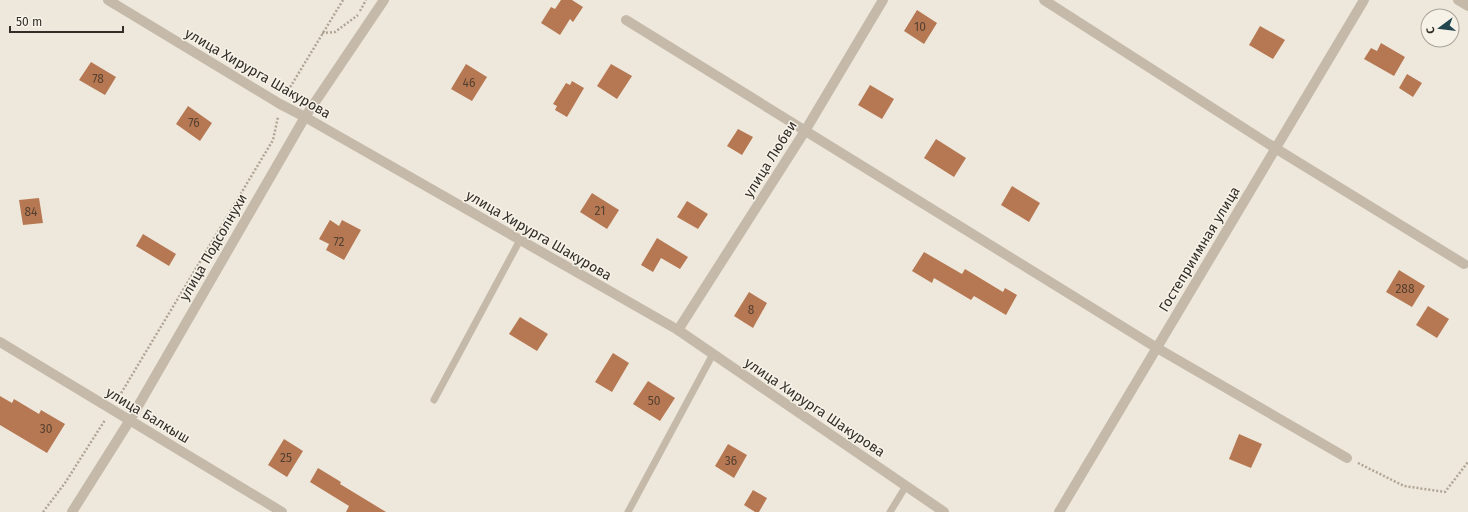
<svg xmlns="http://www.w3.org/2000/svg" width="1468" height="512" font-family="'Fira Sans',sans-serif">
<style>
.building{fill:#b67852}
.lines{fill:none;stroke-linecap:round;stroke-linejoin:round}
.path{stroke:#b0a494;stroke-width:2.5;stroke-dasharray:2 2;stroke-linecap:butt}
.service{stroke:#c5baaa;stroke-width:7}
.minor{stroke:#c5baaa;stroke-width:10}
.tertiary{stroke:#c5baaa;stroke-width:10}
.labels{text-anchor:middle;stroke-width:3;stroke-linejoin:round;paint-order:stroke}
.number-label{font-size:12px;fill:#544032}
.street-label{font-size:14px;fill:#332d28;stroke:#f7f2e8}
</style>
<rect width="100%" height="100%" fill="#eee8dc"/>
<g class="building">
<path d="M 561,0 L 572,0 L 583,7 L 573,22 L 570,19 L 560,35 L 541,23 L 551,7 L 555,9 Z"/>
<path d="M 917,10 L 937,23 L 924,44 L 904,31 Z"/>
<path d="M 1260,26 L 1285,40 L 1273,59 L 1249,45 Z"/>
<path d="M 1381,43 L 1405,57 L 1394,76 L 1364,59 L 1371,48 L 1377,51 Z"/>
<path d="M 91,62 L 116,77 L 105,95 L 79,80 Z"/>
<path d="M 466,64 L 487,77 L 472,101 L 451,89 Z"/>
<path d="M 611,64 L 632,76 L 617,99 L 597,86 Z"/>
<path d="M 1407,74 L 1422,83 L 1413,97 L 1399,88 Z"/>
<path d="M 572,81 L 584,88 L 567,117 L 555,110 L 557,106 L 553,104 L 566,83 L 570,85 Z"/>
<path d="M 870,85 L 894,99 L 882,119 L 858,105 Z"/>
<path d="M 188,106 L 212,123 L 200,141 L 176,124 Z"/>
<path d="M 738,129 L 753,137 L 742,155 L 727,146 Z"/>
<path d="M 936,139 L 966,158 L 954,177 L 924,158 Z"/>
<path d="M 1012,186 L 1040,203 L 1029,222 L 1001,205 Z"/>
<path d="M 592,193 L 619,210 L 607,229 L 580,212 Z"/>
<path d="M 39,198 L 43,223 L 23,225 L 19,200 Z"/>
<path d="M 687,201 L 708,214 L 698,229 L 677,217 Z"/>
<path d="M 330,220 L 339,226 L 342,220 L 361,230 L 344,260 L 326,250 L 329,244 L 319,239 Z"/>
<path d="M 143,234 L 176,254 L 169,266 L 136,246 Z"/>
<path d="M 657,238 L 688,257 L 680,269 L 661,258 L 653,272 L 641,265 Z"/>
<path d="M 924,252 L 962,274 L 965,269 L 1003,292 L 1005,288 L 1017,295 L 1006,315 L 974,296 L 971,300 L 934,278 L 932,283 L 912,271 Z"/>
<path d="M 1399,270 L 1425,286 L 1412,307 L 1386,292 Z"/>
<path d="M 749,292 L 767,303 L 753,328 L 734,316 Z"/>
<path d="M 1428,306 L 1449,319 L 1437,338 L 1416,325 Z"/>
<path d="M 520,317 L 548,334 L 537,351 L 509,334 Z"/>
<path d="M 613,353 L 629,363 L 612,392 L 595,382 Z"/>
<path d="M 648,381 L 675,398 L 660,421 L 633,404 Z"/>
<path d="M 0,396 L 12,403 L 14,399 L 39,414 L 41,410 L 65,424 L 47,453 L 0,425 Z"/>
<path d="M 1239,434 L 1262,444 L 1251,468 L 1229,459 Z"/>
<path d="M 284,439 L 303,451 L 287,477 L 268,465 Z"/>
<path d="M 728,444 L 747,455 L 734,478 L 715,466 Z"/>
<path d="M 318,468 L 341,482 L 340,484 L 386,512 L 346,512 L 349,506 L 310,482 Z"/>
<path d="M 753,490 L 767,498 L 759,512 L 755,512 L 744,505 Z"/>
</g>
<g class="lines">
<g class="path">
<path d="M 360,11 L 366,0"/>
<path d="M 322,33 L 335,32 L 358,15"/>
<path d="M 286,94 L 343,0"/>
<path d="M 117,400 L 273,140 L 278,117"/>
<path d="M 1358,463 L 1404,486 L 1445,492 L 1468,462"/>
<path d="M 43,512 L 65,483 L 105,420"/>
</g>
<g class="service">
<path d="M 434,400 L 520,240"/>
<path d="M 628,512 L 713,354"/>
<path d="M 890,512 L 906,486"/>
</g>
<g class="minor">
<path d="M 108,0 L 280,104 L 305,117 L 678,330 L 944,512"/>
<path d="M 1044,0 L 1275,148 L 1464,264"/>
<path d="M 1458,0 L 1468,6"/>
<path d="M 626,20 L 1157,348 L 1347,458"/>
<path d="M 678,330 L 805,131 L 883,0"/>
<path d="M 0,342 L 282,512"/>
<path d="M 1059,512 L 1364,0"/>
</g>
<path class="tertiary" d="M 72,512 L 130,420 L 305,117 L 384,0"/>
</g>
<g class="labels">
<g class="number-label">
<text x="920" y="31">10</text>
<text x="98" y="83">78</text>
<text x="469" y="87">46</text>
<text x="194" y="127">76</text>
<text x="600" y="215">21</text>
<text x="31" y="216">84</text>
<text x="339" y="246">72</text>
<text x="1405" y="293">288</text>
<text x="751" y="314">8</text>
<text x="654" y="405">50</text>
<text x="46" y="433">30</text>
<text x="286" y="462">25</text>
<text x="731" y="465">36</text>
</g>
<g class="street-label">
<text transform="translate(258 73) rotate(30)" y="5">улица Хирурга Шакурова</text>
<text transform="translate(770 159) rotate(-58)" y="5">улица Любви</text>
<text transform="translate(539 235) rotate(30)" y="5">улица Хирурга Шакурова</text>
<text transform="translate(213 247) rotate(-60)" y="5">улица Подсолнухи</text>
<text transform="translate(1199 249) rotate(-59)" y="5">Гостеприимная улица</text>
<text transform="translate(815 407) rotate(34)" y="5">улица Хирурга Шакурова</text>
<text transform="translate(148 415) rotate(31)" y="5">улица Балкыш</text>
</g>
</g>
<g transform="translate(1440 28) rotate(255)"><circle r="19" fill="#f7f2e8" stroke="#a9a39b"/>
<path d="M0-3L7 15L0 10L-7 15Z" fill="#23464f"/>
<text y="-6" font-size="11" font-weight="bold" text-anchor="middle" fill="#332d28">С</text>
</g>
<path d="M10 26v6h113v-6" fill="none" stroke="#332d28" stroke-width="2"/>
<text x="16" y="26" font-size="12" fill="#332d28" stroke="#f7f2e8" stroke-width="3" paint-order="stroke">50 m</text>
</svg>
